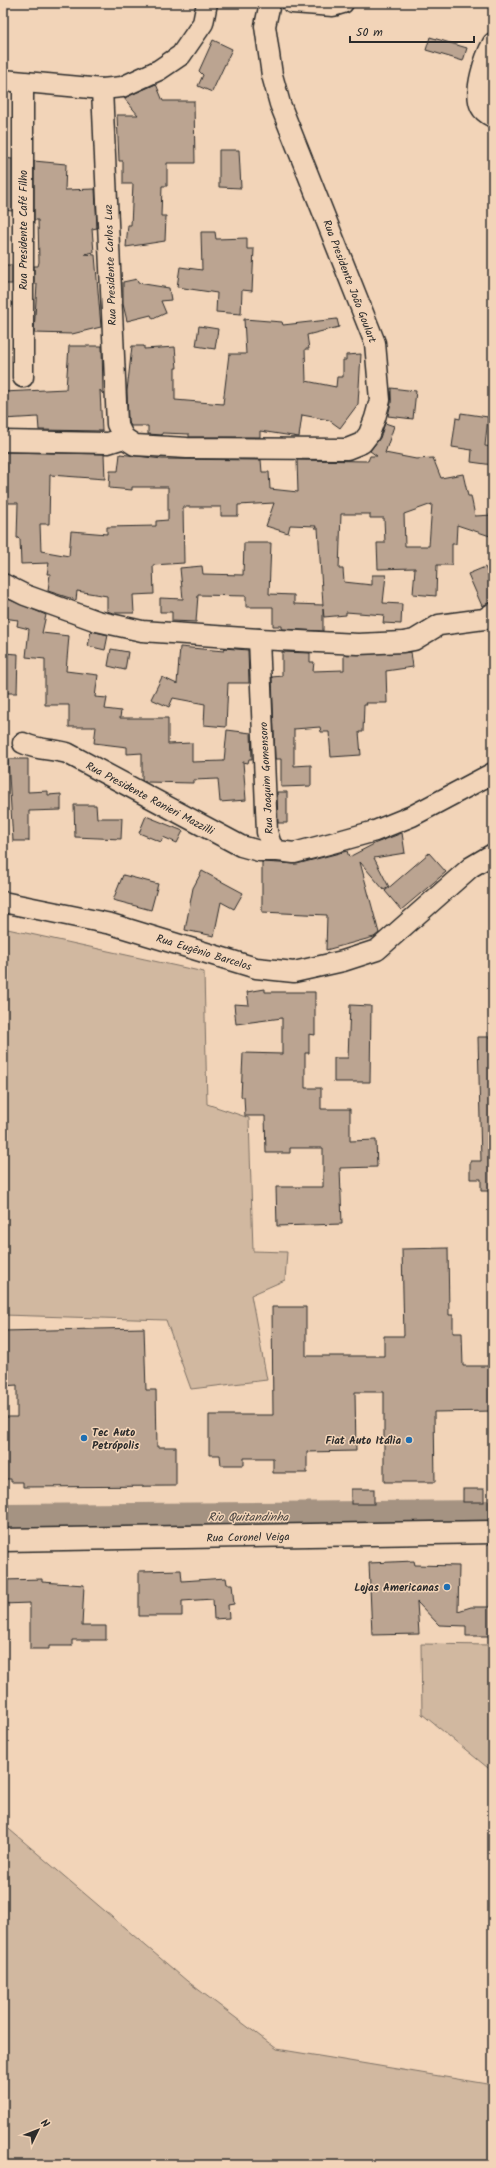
<svg xmlns="http://www.w3.org/2000/svg" width="496" height="2168" font-family="Kalam,sans-serif">
<style>
.green{fill:#d1b8a0;stroke:#7e7266}
.lines{fill:none;stroke-linecap:round;stroke-linejoin:round}
.river{stroke:#a59382;stroke-width:30}
.building{fill:#bba491;stroke:#2b2b2b;fill-rule:evenodd}
.minor-casing{stroke:#2b2b2b;stroke-width:23}
.major-casing{stroke:#2b2b2b;stroke-width:25}
.minor{stroke:#f2d4b8;stroke-width:20}
.major{stroke:#f2d4b8;stroke-width:22}
.poi-dot{fill:#1f6fb2;stroke:#f2d4b8;stroke-width:1.5}
.labels{text-anchor:middle;stroke-width:3;stroke-linejoin:round;paint-order:stroke}
.street-label{font-size:11px;fill:#2b2b2b;stroke:#f2d4b8}
.poi-label{font-size:11px;font-weight:bold;fill:#2b2b2b;stroke:#f2d4b8;text-anchor:end}
.water-label{font-size:12px;font-style:italic;fill:#4a4541;stroke:#f2d4b8}
</style>
<rect width="100%" height="100%" fill="#f2d4b8"/>
<filter id="ink" filterUnits="userSpaceOnUse"><feTurbulence type="fractalNoise" baseFrequency=".025" numOctaves="2"/><feDisplacementMap in="SourceGraphic" scale="8" xChannelSelector="R" yChannelSelector="G"/><feConvolveMatrix kernelMatrix="1 2 1 2 8 2 1 2 1" color-interpolation-filters="sRGB"/></filter>
<g filter="url(#ink)">
<g class="green">
<path d="M 3,928 L 204,972 L 207,1104 L 249,1118 L 253,1251 L 287,1252 L 285,1280 L 251,1295 L 267,1380 L 191,1389 L 166,1320 L 3,1315 Z"/>
<path d="M 421,1644 L 493,1645 L 493,1772 L 422,1714 Z"/>
<path d="M 3,1824 L 187,1981 L 277,2049 L 493,2085 L 493,2165 L 3,2165 Z"/>
</g>
<g class="lines">
<path class="river" d="M 3,1519 L 493,1515"/>
</g>
<g class="building">
<path d="M 430,37 L 467,48 L 463,61 L 426,50 Z"/>
<path d="M 213,40 L 232,49 L 212,92 L 198,86 L 203,75 L 199,71 Z"/>
<path d="M 156,84 L 163,101 L 194,101 L 195,163 L 167,163 L 167,186 L 162,186 L 161,216 L 166,216 L 165,241 L 126,247 L 128,225 L 131,225 L 133,184 L 123,184 L 123,161 L 119,161 L 117,115 L 138,115 L 124,98 Z"/>
<path d="M 219,150 L 239,150 L 241,188 L 219,187 Z"/>
<path d="M 3,158 L 12,159 L 12,211 L 3,210 Z"/>
<path d="M 34,161 L 66,164 L 65,190 L 95,189 L 97,228 L 92,229 L 94,252 L 85,254 L 95,255 L 101,327 L 72,334 L 34,333 L 37,284 L 34,284 L 34,266 L 38,266 L 39,262 L 38,220 L 34,220 Z"/>
<path d="M 201,232 L 215,232 L 216,239 L 247,238 L 247,249 L 254,249 L 252,291 L 242,290 L 241,314 L 216,312 L 217,293 L 177,287 L 180,267 L 202,270 Z"/>
<rect x="3" y="265" width="9" height="19"/>
<path d="M 137,279 L 138,283 L 169,288 L 171,300 L 161,301 L 166,313 L 153,319 L 151,315 L 127,321 L 123,304 L 123,282 Z"/>
<path d="M 244,319 L 282,322 L 283,325 L 337,319 L 339,327 L 307,335 L 309,349 L 305,349 L 306,381 L 336,387 L 337,377 L 343,377 L 343,360 L 346,360 L 346,355 L 361,354 L 358,404 L 340,428 L 329,420 L 302,415 L 299,437 L 260,431 L 260,437 L 189,437 L 189,434 L 162,433 L 162,435 L 148,434 L 148,426 L 131,426 L 128,421 L 127,391 L 132,346 L 144,346 L 144,349 L 175,347 L 177,368 L 175,368 L 175,400 L 223,404 L 229,354 L 246,354 Z"/>
<path d="M 199,326 L 218,329 L 215,349 L 196,346 Z"/>
<path d="M 69,346 L 102,346 L 103,394 L 100,390 L 102,431 L 39,430 L 38,417 L 3,419 L 3,392 L 66,389 Z"/>
<path d="M 391,388 L 416,391 L 413,419 L 388,416 L 391,403 Z"/>
<path d="M 461,413 L 488,417 L 485,446 L 493,447 L 493,465 L 471,462 L 472,450 L 452,447 L 456,418 L 460,419 Z"/>
<path d="M 385,423 L 394,426 L 385,453 L 416,459 L 433,458 L 441,478 L 463,474 L 468,496 L 471,496 L 475,516 L 493,515 L 493,537 L 457,525 L 456,544 L 452,544 L 452,565 L 437,565 L 436,596 L 413,594 L 415,568 L 378,569 L 377,543 L 385,543 L 384,518 L 370,518 L 370,514 L 341,514 L 339,569 L 343,569 L 344,582 L 372,585 L 372,575 L 386,575 L 383,603 L 402,604 L 401,624 L 383,623 L 384,615 L 346,612 L 346,615 L 324,617 L 323,609 L 323,631 L 282,629 L 282,626 L 273,626 L 273,607 L 246,607 L 246,596 L 198,595 L 196,622 L 172,621 L 172,612 L 160,612 L 160,598 L 183,599 L 180,568 L 202,566 L 203,574 L 243,575 L 244,543 L 271,543 L 269,594 L 294,595 L 294,604 L 323,605 L 318,528 L 315,528 L 316,526 L 290,525 L 288,533 L 266,526 L 274,503 L 238,505 L 238,516 L 221,516 L 221,507 L 183,507 L 184,563 L 153,565 L 154,594 L 133,595 L 134,613 L 113,613 L 107,611 L 107,596 L 77,591 L 76,600 L 48,591 L 50,574 L 47,574 L 49,563 L 21,564 L 20,539 L 17,538 L 18,503 L 3,503 L 3,452 L 104,454 L 105,479 L 50,475 L 49,524 L 40,524 L 41,551 L 69,556 L 71,531 L 107,534 L 107,527 L 156,526 L 156,521 L 168,520 L 168,487 L 132,487 L 132,490 L 109,488 L 110,471 L 118,471 L 120,454 L 162,459 L 261,460 L 262,472 L 269,472 L 270,489 L 298,492 L 297,460 L 368,461 L 370,456 L 377,456 L 370,451 L 380,438 ZM 432,504 L 429,546 L 405,546 L 404,514 Z"/>
<path d="M 485,567 L 493,585 L 493,601 L 482,606 L 468,574 Z"/>
<path d="M 3,597 L 46,615 L 42,633 L 69,636 L 66,671 L 98,675 L 95,697 L 107,698 L 105,709 L 121,711 L 120,718 L 168,718 L 168,744 L 192,743 L 192,762 L 224,761 L 227,730 L 251,733 L 252,759 L 249,759 L 248,763 L 243,762 L 246,800 L 220,802 L 218,779 L 193,780 L 193,783 L 146,782 L 142,780 L 142,753 L 127,754 L 127,747 L 94,743 L 96,727 L 69,727 L 69,705 L 45,705 L 45,659 L 26,657 L 29,629 L 17,626 L 18,620 L 3,618 Z"/>
<path d="M 91,631 L 108,635 L 105,650 L 88,646 Z"/>
<path d="M 180,647 L 224,651 L 224,648 L 248,650 L 249,683 L 228,683 L 226,727 L 204,725 L 205,704 L 173,698 L 169,707 L 151,699 L 162,677 L 177,684 Z"/>
<path d="M 111,649 L 128,652 L 125,670 L 108,666 Z"/>
<path d="M 282,652 L 310,653 L 310,662 L 314,662 L 313,671 L 344,670 L 344,655 L 411,652 L 413,667 L 386,671 L 387,703 L 366,703 L 367,705 L 364,705 L 363,732 L 359,732 L 361,755 L 331,757 L 329,732 L 321,732 L 320,727 L 294,729 L 294,766 L 311,765 L 311,786 L 281,787 L 281,759 L 275,759 L 272,677 L 282,676 Z"/>
<path d="M 3,653 L 18,654 L 17,693 L 3,693 Z"/>
<path d="M 8,759 L 28,759 L 28,792 L 48,791 L 48,795 L 61,794 L 61,810 L 29,811 L 29,841 L 13,841 Z"/>
<path d="M 277,792 L 287,792 L 287,823 L 278,823 Z"/>
<path d="M 74,805 L 96,805 L 97,818 L 122,818 L 121,839 L 75,837 Z"/>
<path d="M 146,816 L 183,831 L 177,843 L 163,837 L 161,842 L 139,833 Z"/>
<path d="M 402,833 L 405,853 L 374,858 L 389,887 L 384,890 L 360,862 L 379,933 L 374,937 L 326,950 L 327,915 L 262,912 L 262,862 L 297,864 L 347,851 L 349,857 L 376,843 Z"/>
<path d="M 429,853 L 446,872 L 401,910 L 385,891 Z"/>
<path d="M 202,871 L 243,893 L 234,909 L 221,902 L 214,936 L 185,930 L 193,888 Z"/>
<path d="M 123,875 L 158,884 L 151,910 L 113,900 Z"/>
<path d="M 265,989 L 265,992 L 315,992 L 315,1035 L 309,1034 L 309,1053 L 305,1053 L 305,1088 L 321,1088 L 321,1109 L 350,1109 L 350,1141 L 376,1140 L 377,1167 L 340,1168 L 342,1224 L 277,1226 L 276,1187 L 323,1187 L 323,1148 L 290,1148 L 290,1153 L 266,1153 L 265,1116 L 245,1116 L 244,1097 L 241,1097 L 243,1053 L 282,1054 L 282,1018 L 236,1024 L 234,1004 L 249,1005 L 247,992 Z"/>
<path d="M 350,1005 L 371,1006 L 370,1082 L 334,1082 L 334,1058 L 348,1058 Z"/>
<path d="M 478,1037 L 493,1037 L 493,1191 L 481,1191 L 481,1179 L 470,1179 L 470,1161 L 481,1161 Z"/>
<path d="M 448,1248 L 449,1315 L 453,1315 L 453,1333 L 462,1333 L 463,1366 L 493,1366 L 493,1411 L 434,1412 L 435,1482 L 384,1482 L 384,1392 L 355,1392 L 356,1451 L 307,1452 L 307,1473 L 273,1473 L 273,1458 L 244,1458 L 244,1465 L 221,1465 L 220,1455 L 209,1455 L 209,1415 L 273,1415 L 272,1307 L 306,1307 L 306,1356 L 384,1356 L 384,1336 L 404,1336 L 402,1249 Z"/>
<path d="M 144,1328 L 146,1390 L 156,1390 L 157,1447 L 176,1447 L 176,1486 L 23,1487 L 23,1482 L 11,1482 L 11,1479 L 3,1479 L 3,1417 L 17,1417 L 17,1385 L 3,1386 L 3,1331 Z"/>
<rect x="351" y="1489" width="23" height="15"/>
<rect x="463" y="1489" width="21" height="13"/>
<path d="M 414,1561 L 415,1565 L 459,1566 L 458,1611 L 471,1607 L 493,1607 L 493,1636 L 466,1636 L 466,1626 L 439,1625 L 417,1602 L 419,1634 L 372,1635 L 369,1563 Z"/>
<path d="M 181,1570 L 182,1581 L 226,1578 L 227,1584 L 232,1584 L 234,1604 L 228,1605 L 229,1618 L 214,1619 L 213,1599 L 182,1601 L 182,1616 L 139,1616 L 139,1571 Z"/>
<path d="M 42,1579 L 42,1582 L 84,1585 L 82,1626 L 106,1626 L 106,1640 L 72,1640 L 72,1646 L 49,1646 L 49,1649 L 30,1649 L 30,1603 L 3,1604 L 3,1580 Z"/>
</g>
<g class="lines">
<g class="minor-casing">
<g id="minor">
<path d="M 292,3 L 333,6 L 343,3"/>
<path d="M 493,43 C 485,57 473,92 481,107 C 483,111 489,115 493,117"/>
<path d="M 3,80 L 102,89 L 122,87 L 159,70 L 181,55 L 203,23 L 207,3"/>
<path d="M 102,89 L 117,424 L 124,438"/>
<path d="M 23,377 L 23,83"/>
<path d="M 3,441 L 108,443 L 124,438 L 135,445 L 187,448 L 347,449 L 362,443 L 369,434 L 375,418 L 380,400 L 375,343 L 280,104 L 272,75 L 265,26 L 270,3"/>
<path d="M 3,584 L 25,595 L 97,621 L 142,631 L 259,639 L 358,644 L 403,642 L 414,640 L 439,625 L 484,619 L 493,613"/>
<path d="M 259,639 L 267,832 L 271,845 L 278,851 L 294,853 L 332,843 L 375,831 L 412,816 L 493,773"/>
<path d="M 23,743 C 39,751 50,748 67,753 L 241,846 L 259,851 L 278,851"/>
<path d="M 3,902 L 111,924 L 256,968 L 294,972 L 343,961 L 377,950 L 471,867 L 493,854"/>
</g>
</g>
<g class="major-casing">
<path id="major" d="M 3,1540 L 493,1532"/>
</g>
<use href="#minor" class="minor"/>
<use href="#major" class="major"/>
</g>
</g>
<g class="poi-dot">
<circle cx="84" cy="1438" r="4"/>
<circle cx="409" cy="1440" r="4"/>
<circle cx="447" cy="1587" r="4"/>
</g>
<g class="labels">
<g class="street-label">
<text transform="translate(23 230) rotate(-90)" y="4">Rua Presidente Café Filho</text>
<text transform="translate(110 265) rotate(-92)" y="4">Rua Presidente Carlos Luz</text>
<text transform="translate(350 281) rotate(69)" y="4">Rua Presidente João Goulart</text>
<text transform="translate(266 778) rotate(-93)" y="4">Rua Joaquim Gomensoro</text>
<text transform="translate(150 798) rotate(28)" y="4">Rua Presidente Ranieri Mazzilli</text>
<text transform="translate(204 952) rotate(17)" y="4">Rua Eugênio Barcelos</text>
<text transform="translate(248 1537) rotate(-1)" y="4">Rua Coronel Veiga</text>
</g>
<g class="poi-label">
<text x="92" y="1436" text-anchor="start">Tec Auto<tspan x="92" dy="13">Petrópolis</tspan></text>
<text x="401" y="1444">Fiat Auto Itália</text>
<text x="439" y="1591">Lojas Americanas</text>
</g>
<g class="water-label">
<text x="248" y="1521">Rio Quitandinha</text>
</g>
</g>
<rect width="496" height="2168" fill="none" stroke="#f2d4b8" stroke-width="16"/>
<rect x="8" y="8" width="480" height="2152" fill="none" stroke="#2b2b2b" stroke-width="1.5" filter="url(#ink)"/>
<g transform="translate(38 2130) rotate(47)" stroke="#f2d4b8" stroke-width="3" paint-order="stroke">
<path d="M0-3L7 15L0 10L-7 15Z" fill="#2b2b2b"/>
<text y="-6" font-size="11" font-weight="bold" text-anchor="middle" fill="#2b2b2b">N</text>
</g>
<path d="M350 36v6h124v-6" fill="none" stroke="#2b2b2b" stroke-width="2"/>
<text x="356" y="36" font-size="12" fill="#2b2b2b" stroke="#f2d4b8" stroke-width="3" paint-order="stroke">50 m</text>
</svg>
